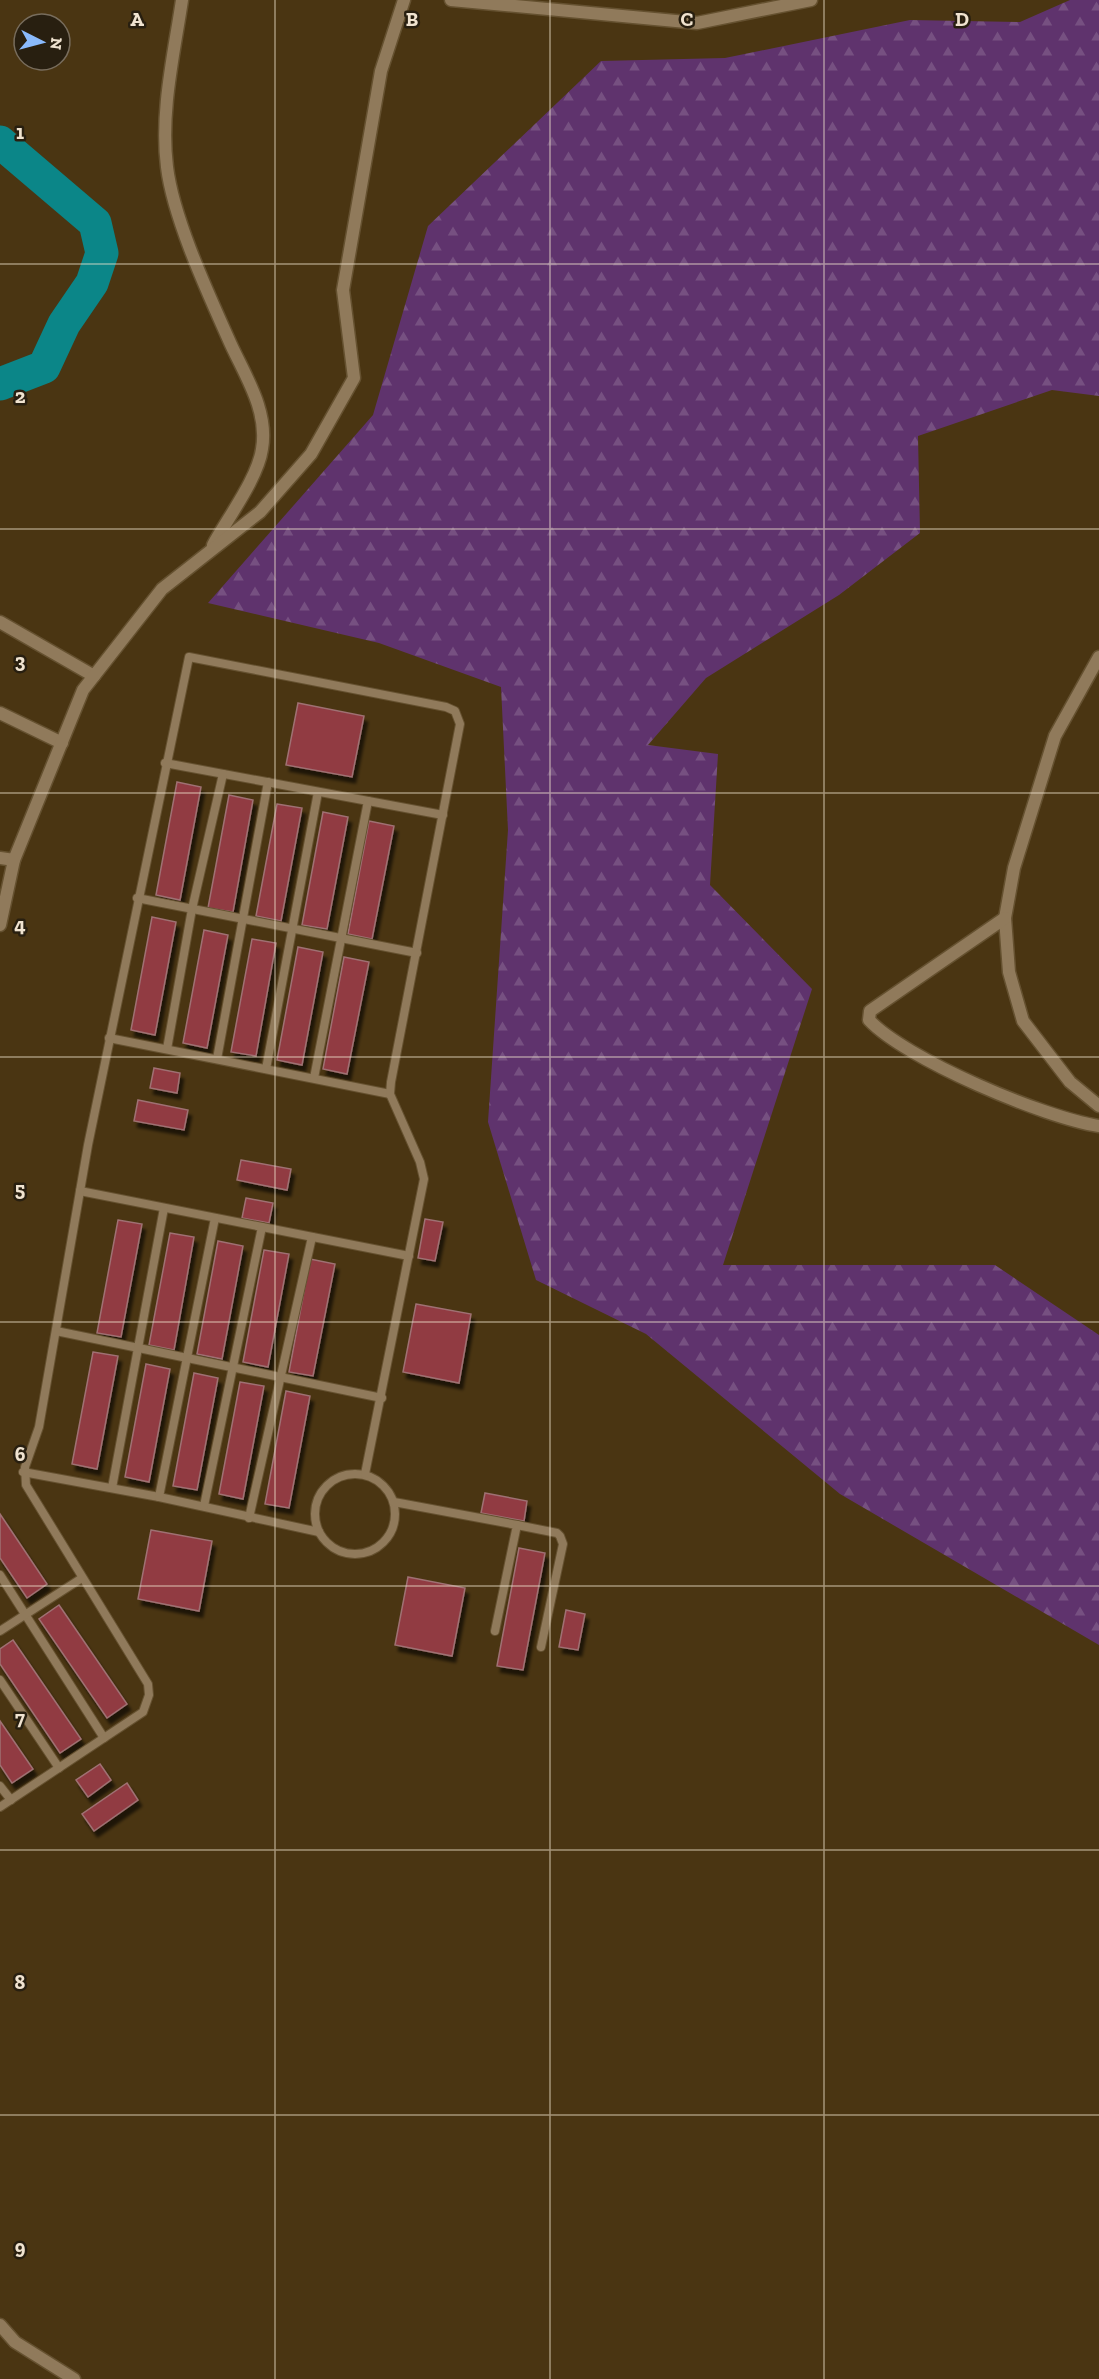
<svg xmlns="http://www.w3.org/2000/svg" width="1099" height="2379" font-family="'Zilla Slab',serif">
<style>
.forest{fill:url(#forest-firs)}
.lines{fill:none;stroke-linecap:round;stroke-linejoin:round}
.river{stroke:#0b8688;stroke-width:33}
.building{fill:#913a43;stroke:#9f7173;stroke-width:1.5;filter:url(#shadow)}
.lane-casing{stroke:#655130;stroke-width:10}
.street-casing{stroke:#655130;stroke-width:15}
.lane{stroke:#907a5b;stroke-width:8}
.street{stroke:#907a5b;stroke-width:12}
.grid{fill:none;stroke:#f0e3d0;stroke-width:1.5;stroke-opacity:0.55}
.grid-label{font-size:20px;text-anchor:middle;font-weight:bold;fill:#f0e3d0;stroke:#281f10;stroke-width:5;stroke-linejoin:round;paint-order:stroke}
</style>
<defs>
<pattern id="forest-firs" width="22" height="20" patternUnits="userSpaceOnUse" patternTransform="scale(1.5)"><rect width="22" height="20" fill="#5f336d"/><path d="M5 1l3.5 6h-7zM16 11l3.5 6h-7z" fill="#765081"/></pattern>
<filter id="shadow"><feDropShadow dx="3.5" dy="6" stdDeviation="1.5" flood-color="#0009"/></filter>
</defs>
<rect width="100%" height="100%" fill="#4a3512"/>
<path class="forest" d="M 1070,0 L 1099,0 L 1099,396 L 1052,390 L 918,436 L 920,533 L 839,595 L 706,678 L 648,745 L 718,754 L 710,885 L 812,989 L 723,1265 L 995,1265 L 1099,1335 L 1099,1645 L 840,1494 L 646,1334 L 536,1280 L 488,1122 L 508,830 L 501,687 L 379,643 L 208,603 L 373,415 L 428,226 L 601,61 L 725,58 L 910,20 L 1020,22 Z"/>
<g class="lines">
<path class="river" d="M 0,142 L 95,223 L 102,253 L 92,283 L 64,324 L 44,367 L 0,384"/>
</g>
<g class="building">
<path d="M 298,703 L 364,716 L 352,777 L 286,765 Z"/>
<path d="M 177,782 L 201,787 L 180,900 L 156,895 Z"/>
<path d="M 229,795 L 253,800 L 233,912 L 208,908 Z"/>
<path d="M 277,804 L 302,808 L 281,921 L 256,916 Z"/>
<path d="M 323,812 L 348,817 L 327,929 L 302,925 Z"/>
<path d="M 369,821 L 394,826 L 372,939 L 348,934 Z"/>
<path d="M 152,917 L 176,922 L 155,1035 L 131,1030 Z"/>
<path d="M 204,930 L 228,935 L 207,1048 L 183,1043 Z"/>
<path d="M 252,939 L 276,943 L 256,1056 L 231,1052 Z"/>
<path d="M 298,947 L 323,952 L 302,1065 L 277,1060 Z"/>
<path d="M 344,957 L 369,962 L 347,1074 L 323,1069 Z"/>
<path d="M 154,1068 L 180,1073 L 177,1093 L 150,1088 Z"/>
<path d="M 138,1100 L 188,1110 L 184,1130 L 134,1121 Z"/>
<path d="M 241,1160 L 291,1169 L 287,1190 L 237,1180 Z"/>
<path d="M 246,1198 L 273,1203 L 269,1223 L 242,1218 Z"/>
<path d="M 425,1219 L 443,1222 L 435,1261 L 418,1258 Z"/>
<path d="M 118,1220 L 142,1224 L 121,1337 L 97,1333 Z"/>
<path d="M 170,1233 L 194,1237 L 174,1350 L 149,1345 Z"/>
<path d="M 218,1241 L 243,1246 L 222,1359 L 197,1354 Z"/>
<path d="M 264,1250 L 289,1254 L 268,1367 L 243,1362 Z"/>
<path d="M 310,1259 L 335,1264 L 313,1376 L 289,1372 Z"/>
<path d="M 416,1304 L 471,1314 L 459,1383 L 403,1372 Z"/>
<path d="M 93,1352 L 118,1356 L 97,1469 L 72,1464 Z"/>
<path d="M 146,1364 L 170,1369 L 149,1482 L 125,1477 Z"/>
<path d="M 194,1373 L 218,1378 L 197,1490 L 173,1486 Z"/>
<path d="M 240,1382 L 264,1386 L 243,1499 L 219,1494 Z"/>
<path d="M 286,1391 L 310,1396 L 289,1508 L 265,1504 Z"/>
<path d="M 485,1493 L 527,1501 L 524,1521 L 481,1513 Z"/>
<path d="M 0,1514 L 47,1584 L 27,1598 L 0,1558 Z"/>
<path d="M 151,1530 L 212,1541 L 199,1611 L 138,1599 Z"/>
<path d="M 519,1548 L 545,1553 L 523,1670 L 497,1666 Z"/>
<path d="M 408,1577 L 465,1588 L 452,1656 L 395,1645 Z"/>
<path d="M 59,1605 L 127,1704 L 107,1718 L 39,1619 Z"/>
<path d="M 566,1610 L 585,1614 L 578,1650 L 559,1647 Z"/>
<path d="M 13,1640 L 81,1739 L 60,1753 L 0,1664 L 0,1649 Z"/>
<path d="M 0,1721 L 33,1769 L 12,1783 L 0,1765 Z"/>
<path d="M 100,1764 L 111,1780 L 88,1797 L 76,1780 Z"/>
<path d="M 127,1783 L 138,1800 L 94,1831 L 82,1814 Z"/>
</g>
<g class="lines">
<g class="lane-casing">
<g id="lane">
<path d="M 165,763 L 443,815"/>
<path d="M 137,898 L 417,953"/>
<path d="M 109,1038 L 390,1094"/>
<path d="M 167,1049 L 192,909 L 223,774"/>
<path d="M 217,1059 L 268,782"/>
<path d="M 266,1069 L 318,792"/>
<path d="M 314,1078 L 368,801"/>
<path d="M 80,1191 L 409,1256"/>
<path d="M 56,1331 L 382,1398"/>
<path d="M 23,1472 L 159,1497 L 319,1532"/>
<circle cx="355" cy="1514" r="40"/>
<path d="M 112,1488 L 164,1208"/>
<path d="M 159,1497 L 215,1218"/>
<path d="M 394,1502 L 517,1525 L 495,1631"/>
<path d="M 204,1506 L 262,1227"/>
<path d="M 249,1518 L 312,1237"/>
<path d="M 517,1525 L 557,1533 L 560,1536 L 563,1544 L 541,1647"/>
<path d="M 0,1575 L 104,1738"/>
<path d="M 0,1631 L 82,1578"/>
<path d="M 0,1680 L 59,1768"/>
<path d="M 0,1786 L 11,1800"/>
<path d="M 0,1807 L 143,1712 L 149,1695 L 148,1684 L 26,1485 L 25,1467 L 39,1427 L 88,1145 L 189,657 L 446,707 L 455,711 L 460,724 L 391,1082 L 390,1094 L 420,1162 L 424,1179 L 365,1474"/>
</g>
</g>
<g class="street-casing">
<g id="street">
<path d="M 182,0 C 174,54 160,112 167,167 C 173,217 207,291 228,338 C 243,373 269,409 262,449 C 258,478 227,519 213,545"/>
<path d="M 451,0 L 697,23 L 811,0"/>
<path d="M 0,622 L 94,676"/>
<path d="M 1099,657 L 1055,736 L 1014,868 L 1005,918 L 1009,972 L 1023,1021 L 1070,1082 L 1099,1106"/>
<path d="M 0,713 L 62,743"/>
<path d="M 0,858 L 14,860"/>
<path d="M 1005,918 L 870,1011 L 869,1020 C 905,1059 1045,1118 1099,1126"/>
<path d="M 0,925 L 14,860 L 83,690 L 162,589 L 260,512 L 311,454 L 354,378 L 343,290 L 381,71 L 404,0"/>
<path d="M 0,2325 L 15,2342 L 74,2379"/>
</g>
</g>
<use href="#lane" class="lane"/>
<use href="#street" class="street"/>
</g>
<path class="grid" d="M 275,0 L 275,2379M 550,0 L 550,2379M 824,0 L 824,2379M 0,264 L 1099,264M 0,529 L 1099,529M 0,793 L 1099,793M 0,1057 L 1099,1057M 0,1322 L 1099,1322M 0,1586 L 1099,1586M 0,1850 L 1099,1850M 0,2115 L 1099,2115"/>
<g class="grid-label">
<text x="137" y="26">A</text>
<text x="412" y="26">B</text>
<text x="687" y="26">C</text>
<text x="962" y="26">D</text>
<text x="20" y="139">1</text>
<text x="20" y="403">2</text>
<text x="20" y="668">3</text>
<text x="20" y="932">4</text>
<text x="20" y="1196">5</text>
<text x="20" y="1461">6</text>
<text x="20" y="1725">7</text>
<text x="20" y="1989">8</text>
<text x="20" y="2254">9</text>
</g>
<g transform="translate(42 42) rotate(96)"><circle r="28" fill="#281f10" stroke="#786d5d" stroke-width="1.5"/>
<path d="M0-4.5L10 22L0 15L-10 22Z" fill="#8abafc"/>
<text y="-9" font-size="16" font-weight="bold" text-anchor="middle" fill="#f0e3d0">N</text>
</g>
</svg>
